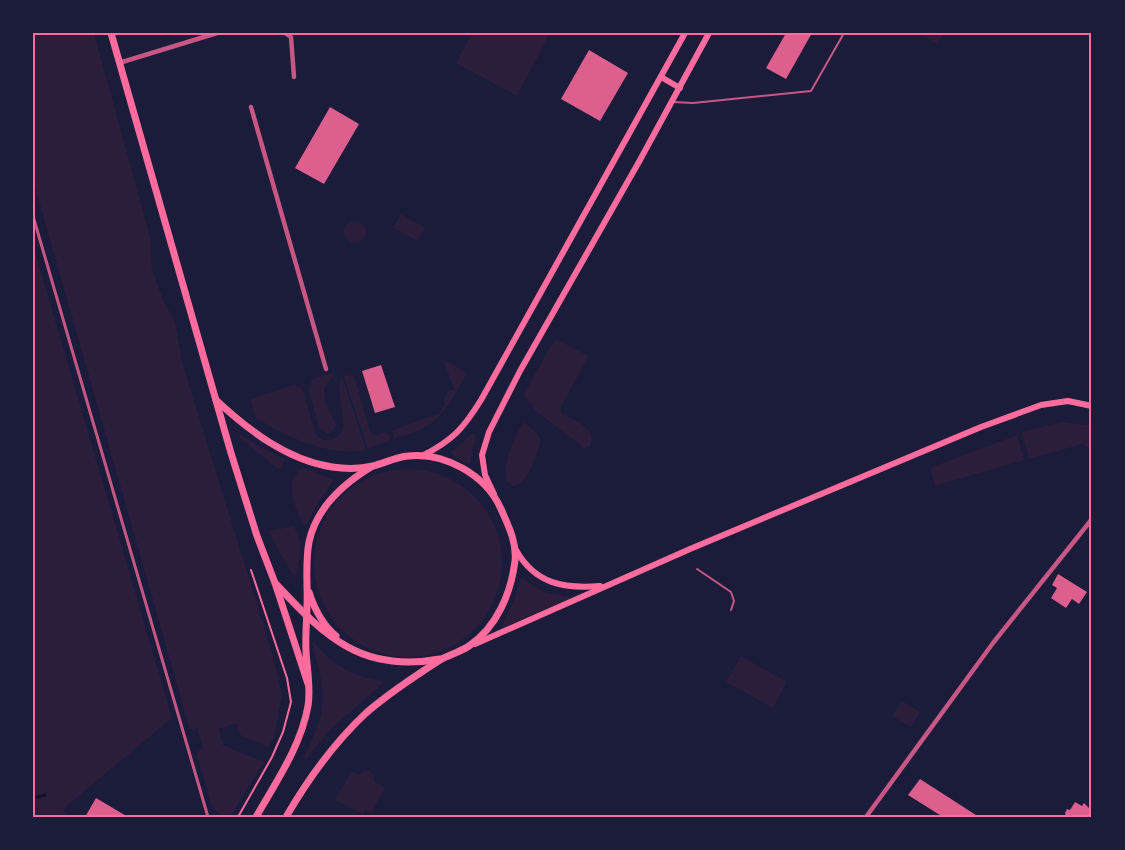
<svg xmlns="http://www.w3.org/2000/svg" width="1125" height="850" font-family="'PT Sans Narrow',sans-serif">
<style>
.green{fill:#2a1e3b}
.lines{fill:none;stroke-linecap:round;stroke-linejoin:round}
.stream{stroke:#12122b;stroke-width:3}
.building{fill:#dd5f8e}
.path{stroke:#ff6b9d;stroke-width:2}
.service{stroke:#c65784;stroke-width:2}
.pedestrian{stroke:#c65784;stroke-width:3}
.minor{stroke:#c65784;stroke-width:4.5}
.secondary{stroke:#ff6b9d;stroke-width:6}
.primary{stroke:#ff6b9d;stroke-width:7}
.neatline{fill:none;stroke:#ff6b9d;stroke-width:2}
</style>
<rect width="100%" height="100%" fill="#1b1b3a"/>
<g class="green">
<path d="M 33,33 L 94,33 L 150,237 L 152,270 L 164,302 L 175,321 L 182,362 L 273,656 L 282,694 L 274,738 L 268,747 L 241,736 L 236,723 L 219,729 L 223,745 L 264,762 L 230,817 L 224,817 L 212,807 L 196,752 L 203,749 L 197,728 L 190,730 L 33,180 Z"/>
<path d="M 472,33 L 550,33 L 517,96 L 456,63 Z"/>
<path d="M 918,33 L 944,33 L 937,44 Z"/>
<path d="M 401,214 L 425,228 L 417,241 L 393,228 Z"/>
<circle cx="355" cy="232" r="11"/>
<path d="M 33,245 L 172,718 L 63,809 L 69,817 L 33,817 Z"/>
<path d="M 555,341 L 560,341 L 589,356 L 561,406 L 561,413 C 574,421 600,428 589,447 L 584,448 L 532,408 L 534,405 L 523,396 L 549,349 Z"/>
<path d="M 447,361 L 467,373 C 447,409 437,430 394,438 L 392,430 L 440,413 L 445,403 L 445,397 L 447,396 L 447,392 L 454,389 L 444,362 Z"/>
<path d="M 336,372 L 324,388 L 326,405 L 336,424 L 334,430 L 328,434 L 319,429 L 309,390 L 312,379 Z"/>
<path d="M 351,375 L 355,378 L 370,432 L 376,435 L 387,432 L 390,437 L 389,441 L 368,449 L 344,376 Z"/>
<path d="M 342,377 L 366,450 C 330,458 285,436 256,418 L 250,399 L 294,385 L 300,387 L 303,391 L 316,435 L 323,440 C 361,442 331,393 342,377 Z"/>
<path d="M 523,422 C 529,426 538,432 540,439 C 542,446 528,477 522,482 C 519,485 517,485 513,486 L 507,481 C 502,459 514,441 523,422 Z"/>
<path d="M 1062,422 L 1092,426 L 1092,450 L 1083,444 L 1029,459 L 1022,432 Z"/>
<path d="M 239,433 L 261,447 L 284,459 L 282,468 L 278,469 L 240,438 Z"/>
<path d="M 473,433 L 476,434 L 470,463 L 467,464 L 452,455 L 451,452 Z"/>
<path d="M 1017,435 L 1024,460 L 935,486 L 931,471 L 932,467 Z"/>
<path d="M 304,468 L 334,480 L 316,506 L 306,526 C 298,520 290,493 292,483 C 293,479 297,474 299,470 Z"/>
<circle cx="408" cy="563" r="94"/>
<path d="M 294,526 L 301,543 L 297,576 L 293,575 L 281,555 L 269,531 Z"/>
<path d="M 521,577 L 543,592 L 569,597 L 569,600 L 502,628 L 503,623 L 514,601 Z"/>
<path d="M 314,642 C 335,667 350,675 382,681 L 383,683 L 331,729 L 306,759 L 304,757 C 329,707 326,695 312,643 Z"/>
<path d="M 741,656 L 787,682 L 773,708 L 726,682 Z"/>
<path d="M 902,701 L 920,712 L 911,727 L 892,716 Z"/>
<path d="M 352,771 L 359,775 L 364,771 L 370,771 L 374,776 L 374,782 L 385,787 L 371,813 L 365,810 L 363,814 L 335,800 Z"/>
</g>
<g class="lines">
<path class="stream" d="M 33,798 L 45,795"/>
</g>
<g class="building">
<path d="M 786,33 L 812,33 L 786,79 L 766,68 Z"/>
<path d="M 589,50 L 628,73 L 600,121 L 561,99 Z"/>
<path d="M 330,107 L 359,124 L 324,184 L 295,168 Z"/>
<path d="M 381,365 L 395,407 L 375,413 L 362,371 Z"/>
<path d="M 1058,574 L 1087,592 L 1079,604 L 1072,599 L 1066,608 L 1051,598 L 1057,588 L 1052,585 Z"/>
<path d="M 920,779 L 979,817 L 943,817 L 908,795 Z"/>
<path d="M 96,798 L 128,817 L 85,817 Z"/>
<path d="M 1075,802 L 1082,806 L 1084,803 L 1090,809 L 1092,806 L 1092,817 L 1066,817 L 1065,813 L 1067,809 L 1070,810 Z"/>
</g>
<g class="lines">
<path class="path" d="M 238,817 L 272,757 L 283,732 L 291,702 L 287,678 L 251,570"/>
<g class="service">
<path d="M 673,102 L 693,103 L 811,91 L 844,33"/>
<path d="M 697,569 L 731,592 L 734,601 L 731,610"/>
</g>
<path class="pedestrian" d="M 33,216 L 208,817"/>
<g class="minor">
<path d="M 285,33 L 291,37 L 294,77"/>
<path d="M 119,63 L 217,33"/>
<path d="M 251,107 L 326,369"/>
<path d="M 866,817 L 993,643 L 1092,519"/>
</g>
<g class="secondary">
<path d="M 661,77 L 680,88"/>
<path d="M 422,456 C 453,440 463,429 481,400 L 685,33"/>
<path d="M 494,494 L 485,475 L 482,455 L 489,432 L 520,371 L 640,160 L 709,33"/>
<path d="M 516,550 C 535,584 564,589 600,586"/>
<path d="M 475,644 L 690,549 L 981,427 L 1041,405 L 1068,401 L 1092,406"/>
</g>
<g class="primary">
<path d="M 111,33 L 231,453 L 257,536 L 275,583 L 308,684"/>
<path d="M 216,400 C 248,430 287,460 332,467 C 346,469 360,469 373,466 C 385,463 396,457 408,456 C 445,452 486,475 501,509 C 508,525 517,542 515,561 C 511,593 497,627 469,646 C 460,652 449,655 440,660 C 415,676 389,693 366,713 C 334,743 308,779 286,817"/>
<path d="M 277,585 C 326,638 363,673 440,659"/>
<path d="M 309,592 C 314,608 323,625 336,636"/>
<path d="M 256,817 C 276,782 301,746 308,706 C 311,689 307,669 306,651 C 305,630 308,609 307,588 C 307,572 306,558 309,542 C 316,509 343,484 371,467"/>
</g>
</g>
<rect width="1125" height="850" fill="none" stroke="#1b1b3a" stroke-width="69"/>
<rect x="34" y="34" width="1056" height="782" class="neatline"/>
</svg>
